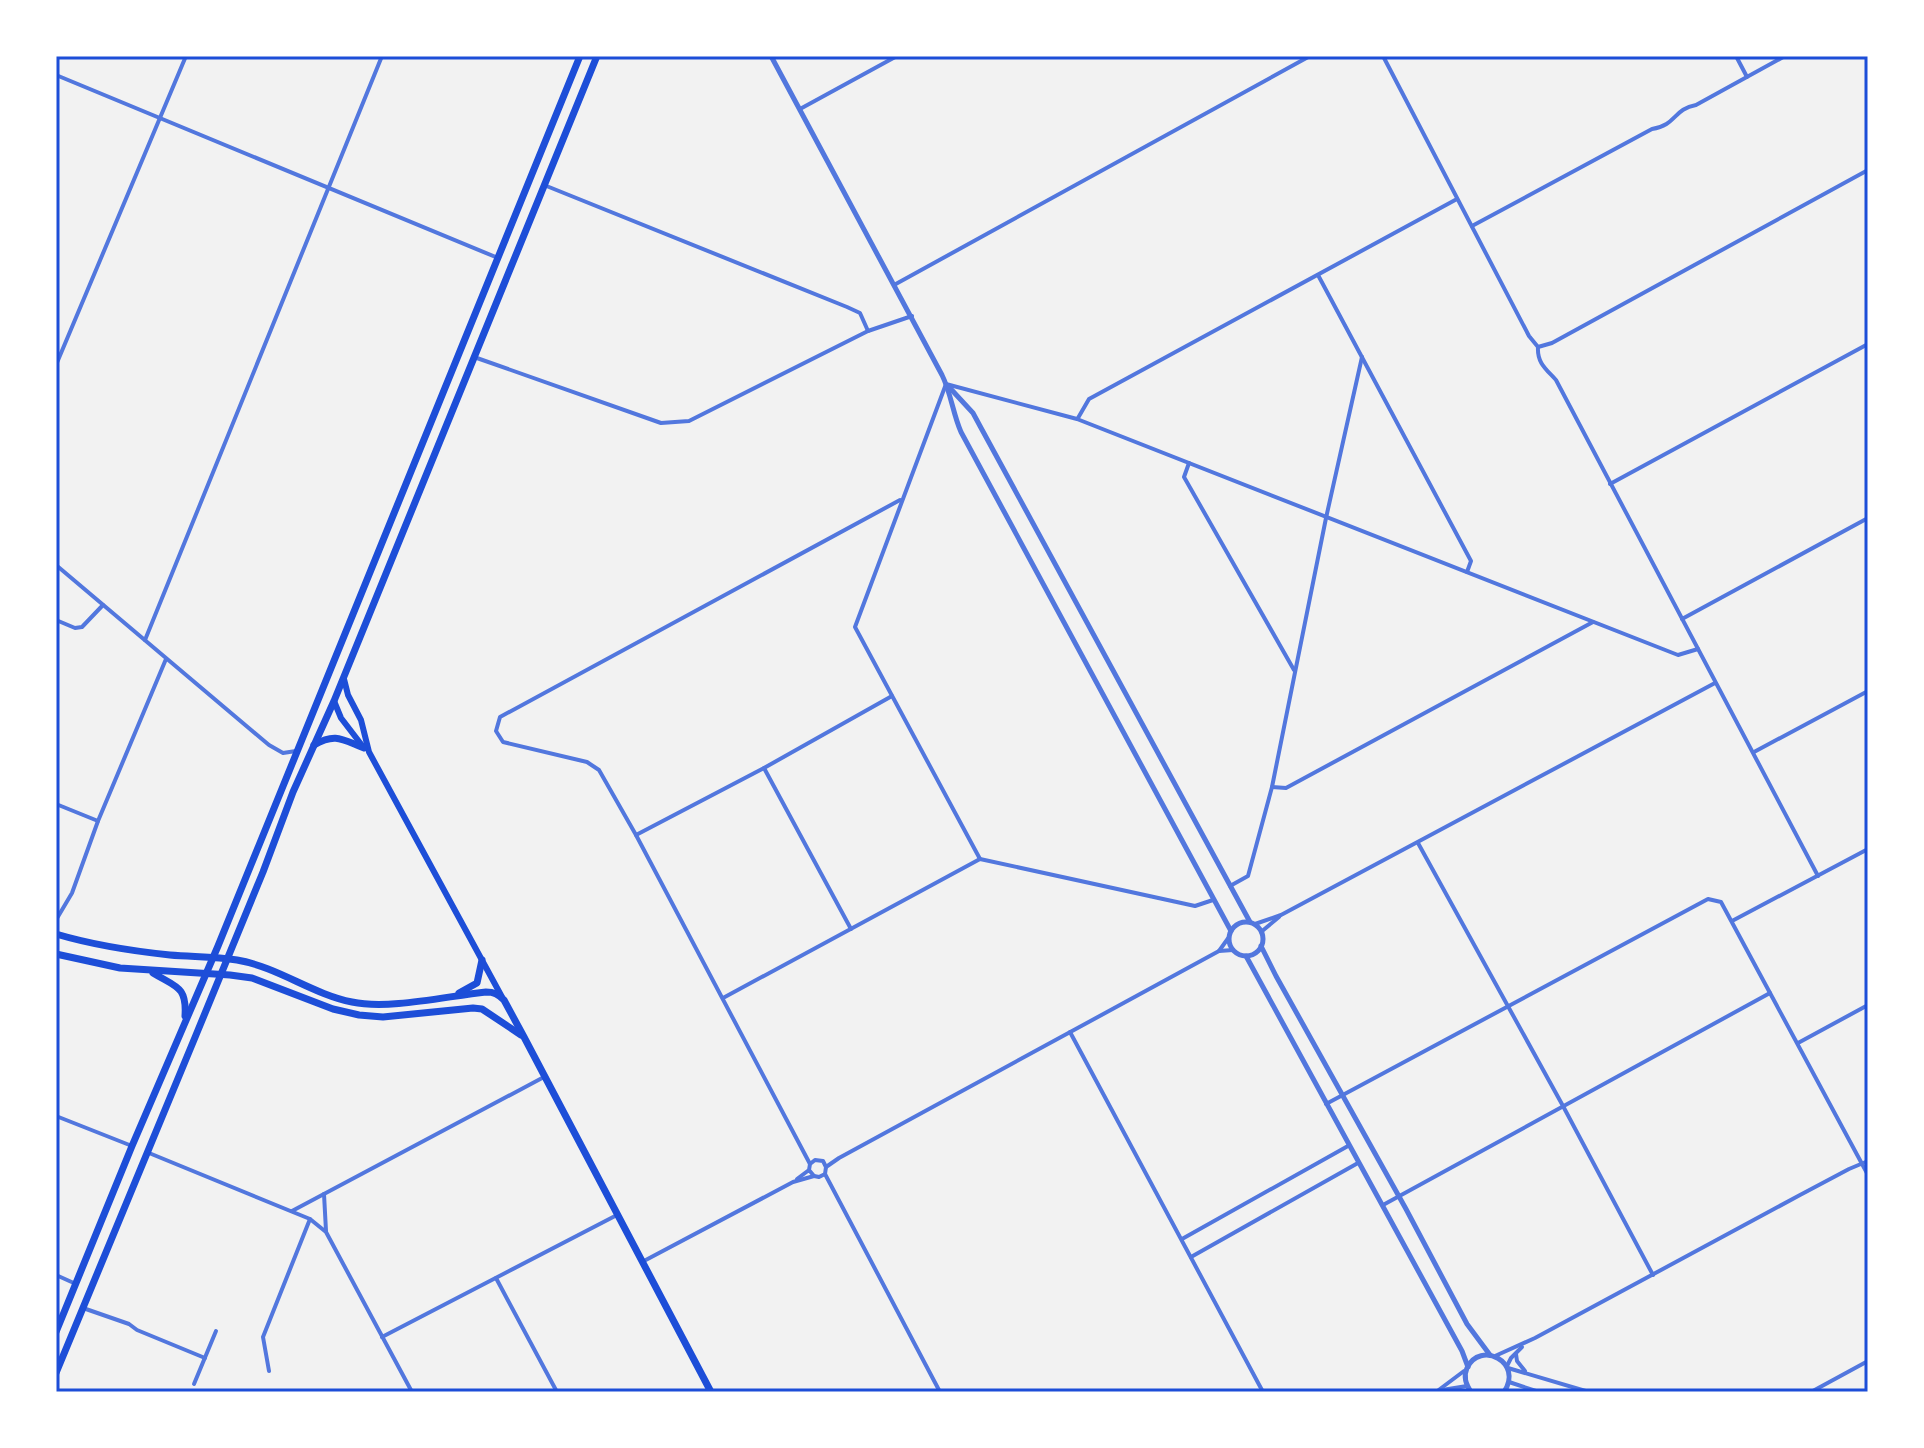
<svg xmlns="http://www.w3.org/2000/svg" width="1924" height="1448" font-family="Bitter,serif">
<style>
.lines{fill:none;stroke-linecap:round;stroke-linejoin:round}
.minor{stroke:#5277de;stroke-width:4}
.tertiary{stroke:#5277de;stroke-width:5}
.secondary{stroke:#1d4ed8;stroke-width:6}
.trunk{stroke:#1d4ed8;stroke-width:7}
.neatline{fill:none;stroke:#1d4ed8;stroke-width:3}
</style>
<rect width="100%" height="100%" fill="#f2f2f2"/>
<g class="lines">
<g class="minor">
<path d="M 1383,56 L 1529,336 L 1538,347 C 1537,363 1546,369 1556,380 L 1818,876"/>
<path d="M 1736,56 L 1747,77"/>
<path d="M 56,75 L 498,258"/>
<path d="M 800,109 L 897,56"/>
<path d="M 544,185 L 847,307 L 860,313 L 868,331"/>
<path d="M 1472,226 L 1652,129 C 1677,125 1673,109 1696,105 L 1785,56"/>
<path d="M 1318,275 L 1471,561 L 1467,572"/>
<path d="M 894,285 L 1310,56"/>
<path d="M 1538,347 L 1552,343 L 1868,170"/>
<path d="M 474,357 L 661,423 L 689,421 L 868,331 L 912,316"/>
<path d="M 56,365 L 186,56"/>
<path d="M 1078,418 L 1089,399 L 1457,199"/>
<path d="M 1189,463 L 1184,477 L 1294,670"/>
<path d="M 1610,484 L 1868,344"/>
<path d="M 56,565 L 269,745 L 283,753 L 296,751"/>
<path d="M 1682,619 L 1868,518"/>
<path d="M 56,620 L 75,628 L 82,627 L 103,605"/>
<path d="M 145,640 L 382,56"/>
<path d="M 1754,752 L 1868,691"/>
<path d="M 764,768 L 851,929"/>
<path d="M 1272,787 L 1286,788 L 1593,622"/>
<path d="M 56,804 L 98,821"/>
<path d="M 636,835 L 764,768 L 892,696"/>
<path d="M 1418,843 L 1563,1106 L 1653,1275"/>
<path d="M 1230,886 L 1248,876 L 1272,787 L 1326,518 L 1362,357"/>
<path d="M 1213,900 L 1195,906 L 980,859 L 855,627 L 946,384 L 1077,419 L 1678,655 L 1698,649"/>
<path d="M 56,920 L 72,893 L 98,821 L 166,659"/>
<path d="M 1732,921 L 1868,849"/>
<path d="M 1255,924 L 1281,915 L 1715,683"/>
<path d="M 1261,932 L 1279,917"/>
<path d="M 1219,951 L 1233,950"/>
<path d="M 723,998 L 980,859"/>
<path d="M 1070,1032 L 1263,1392"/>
<path d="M 1798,1043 L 1868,1005"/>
<path d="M 1326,1104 L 1708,899 L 1721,902 L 1868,1175"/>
<path d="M 56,1116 L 132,1146"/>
<path d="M 149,1153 L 310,1219 L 326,1232 L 412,1392"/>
<path d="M 810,1164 L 636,835 L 599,770 L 587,762 L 503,742 L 496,731 L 500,717 L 900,500"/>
<path d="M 826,1167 L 839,1158 L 1219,951 L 1229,937"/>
<path d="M 825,1174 L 940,1392"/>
<path d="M 797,1179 L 809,1170 L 810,1164 L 815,1160 L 823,1161 L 826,1167 L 825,1174 L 819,1177 L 814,1176 L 809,1170"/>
<path d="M 324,1194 L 326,1231"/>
<path d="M 1383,1205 L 1770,993"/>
<path d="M 292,1211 L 544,1077"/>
<path d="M 1182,1239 L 1348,1146"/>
<path d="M 1191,1257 L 1358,1163"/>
<path d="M 642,1262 L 793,1182 L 814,1176"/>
<path d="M 56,1275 L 76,1284"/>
<path d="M 496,1278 L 557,1392"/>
<path d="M 83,1308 L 129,1324 L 137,1330 L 205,1358"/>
<path d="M 382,1337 L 617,1215"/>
<path d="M 1516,1354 L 1517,1361 L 1525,1371"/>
<path d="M 1495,1356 L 1535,1338 L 1800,1195 L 1849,1169 L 1868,1161"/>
<path d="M 1507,1366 L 1511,1358 L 1522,1347"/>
<path d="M 1508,1368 L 1589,1392"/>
<path d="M 269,1371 L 263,1337 L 310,1219"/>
<path d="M 1509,1382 L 1539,1392"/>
<path d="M 194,1384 L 216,1331"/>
<path d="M 1442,1390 L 1467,1386"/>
<path d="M 1436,1392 L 1464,1371"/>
<path d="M 1811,1392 L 1868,1361"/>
</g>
<g class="tertiary">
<path d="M 771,56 L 942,375 C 951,393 953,414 961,432 L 1231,931"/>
<path d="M 949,387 L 973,413 L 980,426 L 1250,922"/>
<circle cx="1246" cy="939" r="17"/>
<path d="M 1261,946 L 1276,976 L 1406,1209 L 1467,1324 L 1490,1355"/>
<path d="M 1246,956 L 1462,1351 L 1468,1367"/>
<path d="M 1471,1392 C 1466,1384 1463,1377 1467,1368 C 1480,1340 1524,1362 1504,1392"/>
</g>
<g class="secondary">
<path d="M 344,679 L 348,695 L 361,720 L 369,752 L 502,997"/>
<path d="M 334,701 L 341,718 L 364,748"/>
</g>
<g class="trunk">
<path d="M 314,745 C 336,732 343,740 364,748"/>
<path d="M 56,934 C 93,945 132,951 170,955 C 192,957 215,956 237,960 C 278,967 312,994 352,1002 C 389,1010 447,996 486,992 C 494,992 498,994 504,1000 L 524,1037 L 711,1392"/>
<path d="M 56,954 L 120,968 L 230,975 L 252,978 L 333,1009 L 359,1015 L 383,1017 L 473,1008 L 482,1009 L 521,1035"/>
<path d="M 153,973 C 176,987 187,986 185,1016"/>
<path d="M 459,993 L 477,983 L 482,960"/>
<path d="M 56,1332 L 132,1146 L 218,946 L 580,56"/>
<path d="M 56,1373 L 196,1035 L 263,872 L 293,792 L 334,701 L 597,56"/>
</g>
</g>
<rect width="1924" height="1448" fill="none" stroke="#ffffff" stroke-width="116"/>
<rect x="58" y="58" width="1808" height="1332" class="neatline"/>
</svg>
